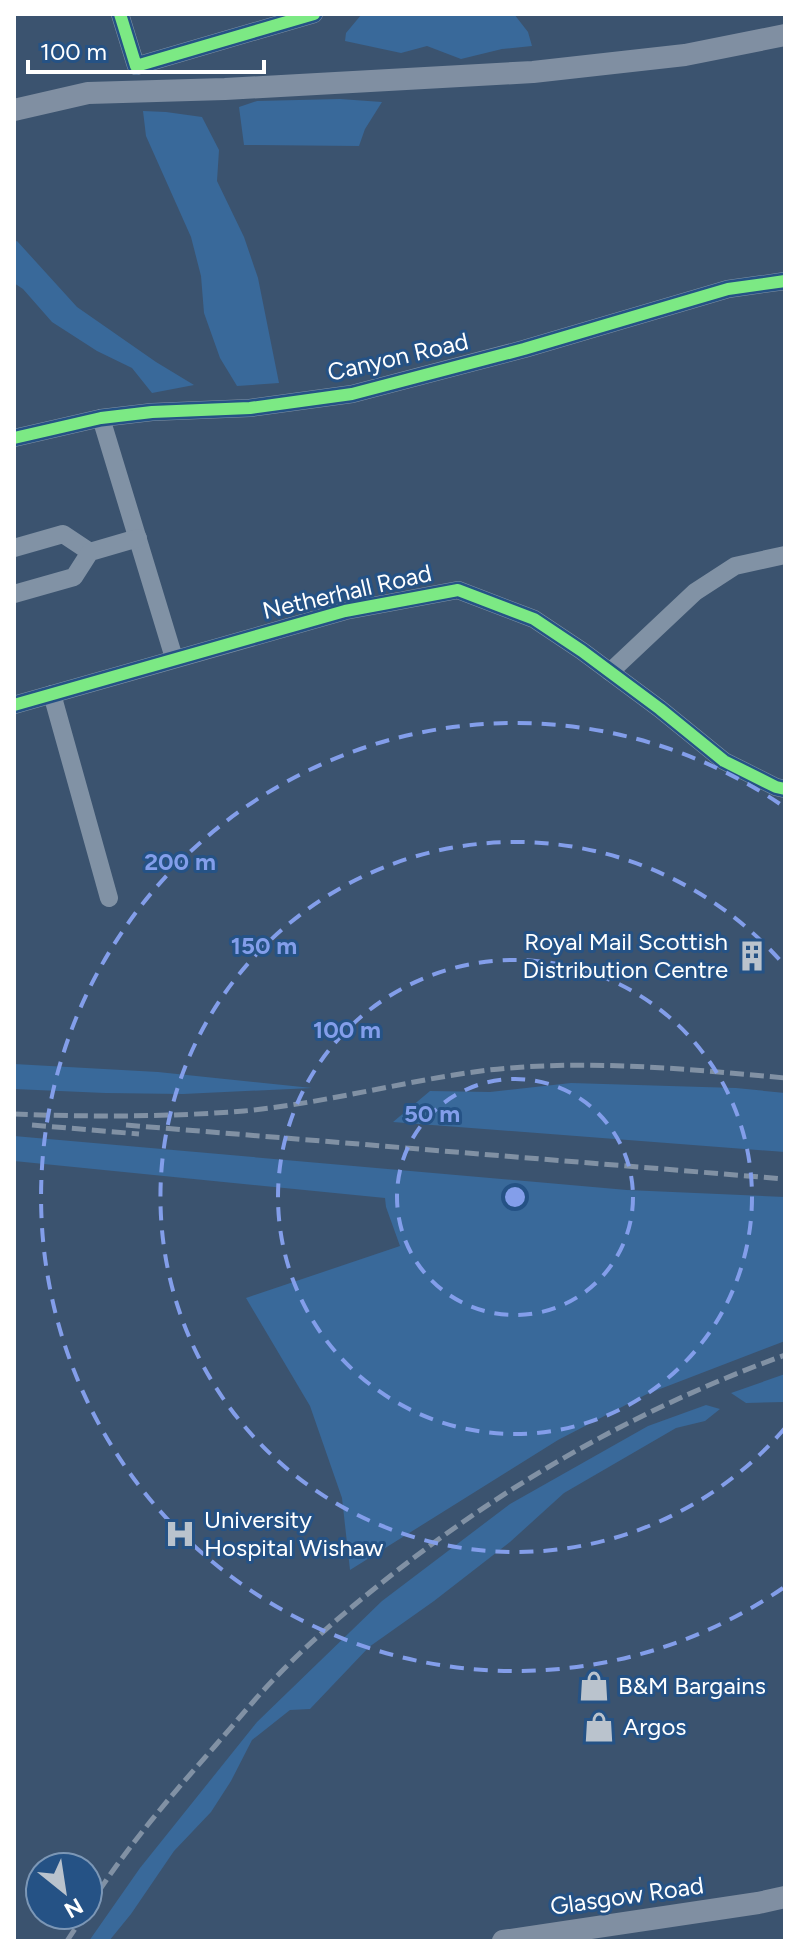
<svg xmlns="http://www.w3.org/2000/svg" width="799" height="1955" font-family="Figtree,sans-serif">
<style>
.green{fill:#39699a}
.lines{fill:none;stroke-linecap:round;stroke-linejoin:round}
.minor{stroke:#8192a5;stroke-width:18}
.major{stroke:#808fa2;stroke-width:22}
.rail{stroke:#8191a4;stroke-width:5;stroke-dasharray:14 6;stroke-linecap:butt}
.cycleway-casing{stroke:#255285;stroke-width:17}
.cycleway{stroke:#7ce984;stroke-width:12}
.ring{fill:none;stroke:#839eea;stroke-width:4;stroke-dasharray:14 10}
.labels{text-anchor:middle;stroke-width:6;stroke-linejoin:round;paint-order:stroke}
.street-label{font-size:24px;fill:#fff;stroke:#255285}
.poi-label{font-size:24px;fill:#fff;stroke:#255285;text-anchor:start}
.centre{fill:#839eea;stroke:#255285;stroke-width:4}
.ring-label{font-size:24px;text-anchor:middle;font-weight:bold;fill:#839eea;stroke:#255285;stroke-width:6;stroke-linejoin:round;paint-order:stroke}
</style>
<rect width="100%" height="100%" fill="#3b536f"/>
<g class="green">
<path d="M 364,14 L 514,14 L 528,32 L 532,46 L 502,49 L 461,59 L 427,46 L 401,53 L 345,41 L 346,33 L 361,15 Z"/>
<path d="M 340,99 L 382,102 L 365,129 L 359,146 L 244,145 L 239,107 L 257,101 Z"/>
<path d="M 143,111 L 166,112 L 202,117 L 219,150 L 217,181 L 244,237 L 258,278 L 279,383 L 237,386 L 220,358 L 204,313 L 201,276 L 191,237 L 146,136 Z"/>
<path d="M 17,241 L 77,307 L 156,362 L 194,385 L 152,393 L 132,368 L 97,351 L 52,322 L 23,289 L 14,283 L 14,242 Z"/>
<path d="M 14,1064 L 158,1072 L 312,1088 L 183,1094 L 105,1093 L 14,1089 Z"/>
<path d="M 571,1083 L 736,1088 L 785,1093 L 785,1152 L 393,1122 L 430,1091 L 490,1092 Z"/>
<path d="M 14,1136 L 627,1190 L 785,1197 L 785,1341 L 647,1394 L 558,1440 L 350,1570 L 342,1498 L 310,1406 L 246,1298 L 400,1246 L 386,1207 L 385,1198 L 14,1161 Z"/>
<path d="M 785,1374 L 785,1402 L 746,1403 L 731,1393 Z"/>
<path d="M 706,1405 L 720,1409 L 705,1421 L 676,1428 L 564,1493 L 510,1542 L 434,1601 L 369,1647 L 310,1709 L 290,1710 L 252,1740 L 231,1781 L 211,1812 L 174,1851 L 131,1914 L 109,1941 L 89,1941 L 140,1868 L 257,1722 L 382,1601 L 510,1504 L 648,1426 Z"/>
</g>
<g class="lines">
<g class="minor">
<path d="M 120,14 L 136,66 L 314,14"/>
<path d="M 101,418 L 174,658"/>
<path d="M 14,438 L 101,418 L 152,412 L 250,408 L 352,394 L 524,349 L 728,289 L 785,281"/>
<path d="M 14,548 L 63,534 L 90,552"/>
<path d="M 14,594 L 74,577 L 90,552 L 138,538"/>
<path d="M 610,672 L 695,592 L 735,566 L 785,555"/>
<path d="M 52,694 L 109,898"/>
<path d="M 14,705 L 345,611 L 458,590 L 534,619 L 582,651 L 660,709 L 724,761 L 776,787 L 785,789"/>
</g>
<g class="major">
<path d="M 14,110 L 88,93 L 225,89 L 533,72 L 685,55 L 785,35"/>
<path d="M 503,1941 L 758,1903 L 785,1897"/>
</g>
<g class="rail">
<path d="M 14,1114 C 88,1117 170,1117 244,1111 C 327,1103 407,1080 489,1070 C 587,1059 687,1069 785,1078"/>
<path d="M 32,1125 L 139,1134"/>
<path d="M 126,1125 L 785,1179"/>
<path d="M 88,1908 C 124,1850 170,1797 215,1746 C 237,1721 257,1696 280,1673 C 314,1638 351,1607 389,1577 C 510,1481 640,1408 785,1355"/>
<path d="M 67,1941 L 84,1915"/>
</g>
<g class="cycleway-casing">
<g id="cycleway">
<path d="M 120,14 L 136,66 L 314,14"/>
<path d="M 14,438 L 101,418 L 152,412 L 250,408 L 352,394 L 524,349 L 728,289 L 785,281"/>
<path d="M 14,705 L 345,611 L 458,590 L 534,619 L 582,651 L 660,709 L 724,761 L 776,787 L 785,789"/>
</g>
</g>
<use href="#cycleway" class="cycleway"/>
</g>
<g class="ring">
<circle cx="515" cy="1197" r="118"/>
<circle cx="515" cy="1197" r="237"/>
<path d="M785 1428A355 355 0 1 1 785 966"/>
<path d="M783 1588A474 474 0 1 1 783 806"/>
</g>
<defs>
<g id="building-bare" transform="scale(2.4)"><path d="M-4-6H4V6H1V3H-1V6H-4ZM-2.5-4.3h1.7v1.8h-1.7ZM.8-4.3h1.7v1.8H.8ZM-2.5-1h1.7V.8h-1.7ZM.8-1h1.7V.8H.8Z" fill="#bac3cd" stroke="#255285" stroke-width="2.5" paint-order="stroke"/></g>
<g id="hospital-bare" transform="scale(2.4)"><path d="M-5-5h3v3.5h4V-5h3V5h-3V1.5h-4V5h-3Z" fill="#bac3cd" stroke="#255285" stroke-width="2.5" paint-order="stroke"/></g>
<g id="shop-bare" transform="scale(2.4)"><path d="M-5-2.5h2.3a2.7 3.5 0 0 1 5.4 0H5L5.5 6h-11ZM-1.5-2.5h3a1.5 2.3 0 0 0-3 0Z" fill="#bac3cd" stroke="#255285" stroke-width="2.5" paint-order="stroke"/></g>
</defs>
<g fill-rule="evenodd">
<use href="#building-bare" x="752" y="956"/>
<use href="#hospital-bare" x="180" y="1534"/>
<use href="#shop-bare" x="594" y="1686"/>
<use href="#shop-bare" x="599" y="1727"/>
</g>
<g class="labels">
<g class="street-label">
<text transform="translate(398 357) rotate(-13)" y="8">Canyon Road</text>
<text transform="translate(347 592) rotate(-13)" y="8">Netherhall Road</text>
<text transform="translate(627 1896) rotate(-8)" y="8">Glasgow Road</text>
</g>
<g class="poi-label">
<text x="728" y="950" text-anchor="end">Royal Mail Scottish<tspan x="728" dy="28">Distribution Centre</tspan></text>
<text x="204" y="1528">University<tspan x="204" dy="28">Hospital Wishaw</tspan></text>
<text x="618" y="1694">B&amp;M Bargains</text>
<text x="623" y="1735">Argos</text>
</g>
</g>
<circle cx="515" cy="1197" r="12" class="centre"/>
<g class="ring-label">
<text x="180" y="870">200 m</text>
<text x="264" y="954">150 m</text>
<text x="347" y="1038">100 m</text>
<text x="432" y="1122">50 m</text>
</g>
<rect width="799" height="1955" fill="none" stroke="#ffffff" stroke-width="32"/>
<g transform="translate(64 1891) rotate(150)"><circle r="38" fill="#255285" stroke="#7c97b6" stroke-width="2"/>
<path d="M0-6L14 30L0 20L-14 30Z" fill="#bac3cd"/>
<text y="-12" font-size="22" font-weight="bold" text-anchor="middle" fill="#ffffff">N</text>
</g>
<path d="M28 60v12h236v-12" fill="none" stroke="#ffffff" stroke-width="4"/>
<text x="40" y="60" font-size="24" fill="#ffffff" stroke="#255285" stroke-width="6" paint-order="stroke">100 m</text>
</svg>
